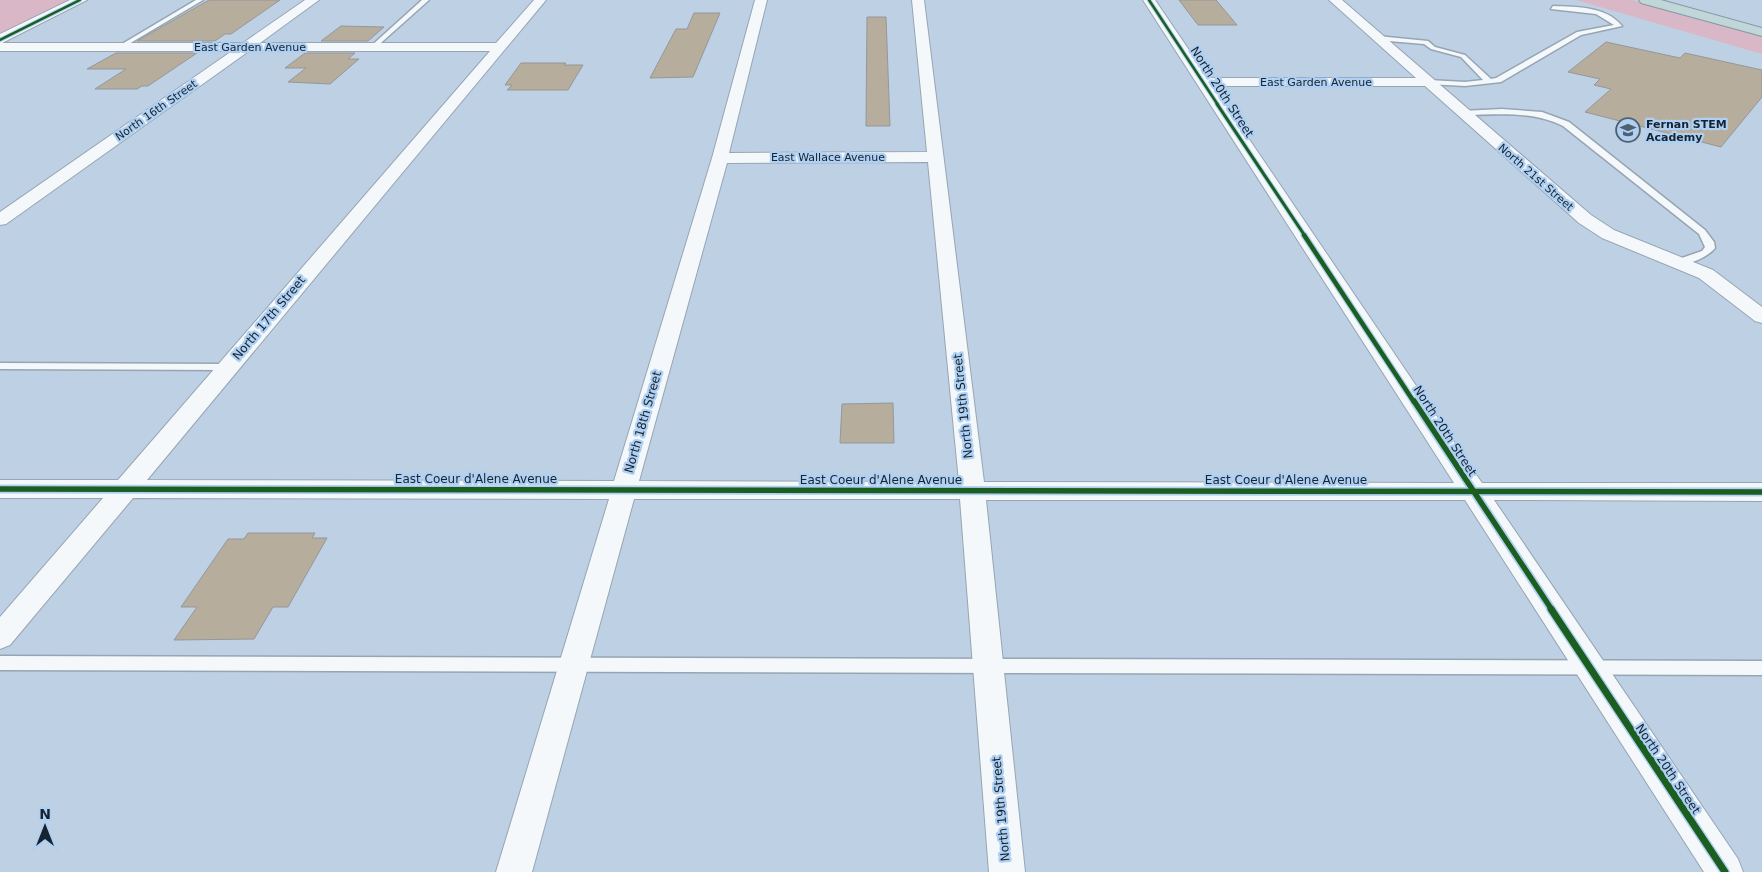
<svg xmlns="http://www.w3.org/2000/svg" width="1762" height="872" font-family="'DejaVu Sans',sans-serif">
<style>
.green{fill:#dab7c6}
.building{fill:#b6ad9d;stroke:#959799}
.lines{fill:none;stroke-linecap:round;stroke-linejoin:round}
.service-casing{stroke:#96a5b3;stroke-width:3}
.minor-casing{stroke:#96a5b3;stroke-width:2}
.secondary-casing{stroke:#96a5b3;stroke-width:2}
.motorway-casing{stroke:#7e9ba3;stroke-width:2}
.service{fill:#f5f8fb;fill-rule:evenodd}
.minor{fill:#f5f8fb;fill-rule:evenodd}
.secondary{fill:#f5f8fb;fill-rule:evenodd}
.motorway{fill:#c1d6d8;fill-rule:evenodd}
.cycleway-far4-casing{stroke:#afd0f2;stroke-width:4.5}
.cycleway-far3-casing{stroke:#afd0f2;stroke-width:5}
.cycleway-far2-casing{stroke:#afd0f2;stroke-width:7}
.cycleway-far1-casing{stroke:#afd0f2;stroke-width:9}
.cycleway-casing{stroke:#afd0f2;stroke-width:10}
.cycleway-far4{stroke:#1b5e20;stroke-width:2.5}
.cycleway-far3{stroke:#1b5e20;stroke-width:3}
.cycleway-far2{stroke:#1b5e20;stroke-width:4.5}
.cycleway-far1{stroke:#1b5e20;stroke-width:5.5}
.cycleway{stroke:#1b5e20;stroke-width:7}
.labels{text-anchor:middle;stroke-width:4.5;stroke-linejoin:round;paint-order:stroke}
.far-street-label{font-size:11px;fill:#162330;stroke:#afd0f2}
.far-poi-label{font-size:11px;font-weight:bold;fill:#162330;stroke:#afd0f2;text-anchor:start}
.street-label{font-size:12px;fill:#162330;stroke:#afd0f2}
</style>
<rect width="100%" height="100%" fill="#bed0e3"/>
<g class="green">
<path d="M 0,0 L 70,0 L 8,31 L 0,33 Z"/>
<path d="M 1576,0 L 1632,0 L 1762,35 L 1762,54 Z"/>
</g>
<g class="building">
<path d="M 209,0 L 280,0 L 231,34 L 225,34 L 215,41 L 137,41 Z"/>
<path d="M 1179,0 L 1216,0 L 1237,25 L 1198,25 Z"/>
<path d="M 694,13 L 720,13 L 693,77 L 650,78 L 676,29 L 687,29 Z"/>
<path d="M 867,17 L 886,17 L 890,126 L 866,126 Z"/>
<path d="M 341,26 L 384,27 L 368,41 L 321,41 Z"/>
<path d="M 1606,42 L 1680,58 L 1685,53 L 1762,70 L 1762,97 L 1721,147 L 1585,112 L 1611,89 L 1594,85 L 1600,79 L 1568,72 Z"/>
<path d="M 116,53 L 197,53 L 148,86 L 142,86 L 137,89 L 95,89 L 126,69 L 87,69 Z"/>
<path d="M 305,53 L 355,53 L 348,59 L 359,59 L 330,84 L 288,82 L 306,68 L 285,68 Z"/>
<path d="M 521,63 L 566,63 L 564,65 L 583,65 L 568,90 L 507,90 L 512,85 L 505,85 Z"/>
<path d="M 893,403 L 894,443 L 840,443 L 842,404 Z"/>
<path d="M 248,533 L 315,533 L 312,538 L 327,538 L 288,607 L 273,607 L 254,639 L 174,640 L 197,607 L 181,607 L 228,539 L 244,539 Z"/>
</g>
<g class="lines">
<g class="service-casing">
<g id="service">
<path d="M 196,0 L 203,0 L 122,48 L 117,47 Z"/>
<path d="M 422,0 L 429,0 L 374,49 L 370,49 L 370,47 Z"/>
<path d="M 1553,6 C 1577,7 1606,6 1622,26 L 1581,35 L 1501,82 L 1465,86 L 1428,84 L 1424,82 L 1428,80 L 1465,82 L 1483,80 L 1461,57 L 1431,49 L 1424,44 L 1377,40 L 1374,38 L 1377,36 L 1428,41 L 1435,47 L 1465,55 L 1491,79 L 1496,78 L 1577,32 L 1614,25 L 1596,14 L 1551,9 Z"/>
<path d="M 1502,109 L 1542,112 L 1569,122 L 1705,230 L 1714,242 L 1715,248 C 1708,257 1688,266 1676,264 L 1676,260 L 1702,251 L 1705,247 L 1699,234 L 1563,126 C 1531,110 1497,115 1462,115 L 1458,113 L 1462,111 Z"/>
<path d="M 0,363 L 227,364 L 233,367 L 227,370 L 0,369 Z"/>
<path d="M 0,656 L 1762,661 L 1762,675 L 0,670 Z"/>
</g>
</g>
<g class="minor-casing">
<path id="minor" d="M 305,0 L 319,0 L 260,43 L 496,43 L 534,0 L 546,0 L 147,480 L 614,481 L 712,158 L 755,0 L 767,0 L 729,153 L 927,152 L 912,0 L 924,0 L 984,482 L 1454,483 L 1143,0 L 1155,0 L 1208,78 L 1416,78 L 1329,0 L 1342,0 L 1591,215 L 1614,230 L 1713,270 L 1762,307 L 1762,323 L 1755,321 L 1699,278 L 1602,238 L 1579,223 L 1425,86 L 1213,86 L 1482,483 L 1762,483 L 1762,501 L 1494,500 L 1738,859 L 1743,872 L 1704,872 L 1465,500 L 986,500 L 1025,872 L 989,872 L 960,499 L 634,499 L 532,872 L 496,872 L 609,499 L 133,498 L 10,645 L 0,649 L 0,617 L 103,498 L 0,498 L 0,480 L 118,480 L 490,51 L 249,51 L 6,224 L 0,225 L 0,212 L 232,51 L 0,51 L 0,43 L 243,43 ZM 928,162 L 959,482 L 639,481 L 727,163 Z"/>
</g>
<g class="secondary-casing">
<path id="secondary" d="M 70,0 L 87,0 L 0,44 L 0,34 Z"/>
</g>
<g class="motorway-casing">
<path id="motorway" d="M 1639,0 L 1661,0 L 1762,28 L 1762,36 L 1641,3 Z"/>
</g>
<use href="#service" class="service"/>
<use href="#minor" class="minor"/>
<use href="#secondary" class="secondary"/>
<use href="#motorway" class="motorway"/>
<g class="cycleway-far4-casing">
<g id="cycleway-far4">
<path d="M 1149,0 L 1218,105"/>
<path d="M 0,40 L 80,0"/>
</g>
</g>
<g class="cycleway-far3-casing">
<path id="cycleway-far3" d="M 1217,104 L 1305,236"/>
</g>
<g class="cycleway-far2-casing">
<path id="cycleway-far2" d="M 1304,235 L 1414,402"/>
</g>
<g class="cycleway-far1-casing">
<g id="cycleway-far1">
<path d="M 1414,401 L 1552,610"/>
<path d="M 0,489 L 1762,492"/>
</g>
</g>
<g class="cycleway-casing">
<path id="cycleway" d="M 1551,609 L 1725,872"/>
</g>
<use href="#cycleway-far4" class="cycleway-far4"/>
<use href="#cycleway-far3" class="cycleway-far3"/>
<use href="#cycleway-far2" class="cycleway-far2"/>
<use href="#cycleway-far1" class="cycleway-far1"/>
<use href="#cycleway" class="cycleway"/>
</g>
<defs>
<g id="school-ring" transform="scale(1.25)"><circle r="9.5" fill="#afd0f2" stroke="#51606f" stroke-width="1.5"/><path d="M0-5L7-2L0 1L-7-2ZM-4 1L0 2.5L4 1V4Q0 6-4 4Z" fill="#51606f"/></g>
</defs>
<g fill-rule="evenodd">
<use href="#school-ring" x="1628" y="130"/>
</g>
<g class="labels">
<g class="far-street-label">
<text x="250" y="51">East Garden Avenue</text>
<text x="1316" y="86">East Garden Avenue</text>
<text transform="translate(156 110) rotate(-35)" y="4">North 16th Street</text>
<text x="828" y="161">East Wallace Avenue</text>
<text transform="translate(1536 177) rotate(41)" y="4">North 21st Street</text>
</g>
<g class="far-poi-label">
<text x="1646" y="128">Fernan STEM<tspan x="1646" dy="13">Academy</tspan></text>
</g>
<g class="street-label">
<text transform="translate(1222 92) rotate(57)" y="4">North 20th Street</text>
<text transform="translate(269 318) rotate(-50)" y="4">North 17th Street</text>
<text transform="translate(963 406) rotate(-96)" y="4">North 19th Street</text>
<text transform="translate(643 422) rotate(-74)" y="4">North 18th Street</text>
<text transform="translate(1445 431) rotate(57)" y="4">North 20th Street</text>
<text x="476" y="483">East Coeur d'Alene Avenue</text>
<text x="881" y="484">East Coeur d'Alene Avenue</text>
<text x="1286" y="484">East Coeur d'Alene Avenue</text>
<text transform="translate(1668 769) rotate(56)" y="4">North 20th Street</text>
<text transform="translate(1001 809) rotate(-95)" y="4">North 19th Street</text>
</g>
</g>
<g transform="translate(45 827)" stroke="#afd0f2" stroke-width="4" paint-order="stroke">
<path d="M0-4L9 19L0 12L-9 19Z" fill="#162330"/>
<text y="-8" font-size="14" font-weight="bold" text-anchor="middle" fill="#162330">N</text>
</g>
</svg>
